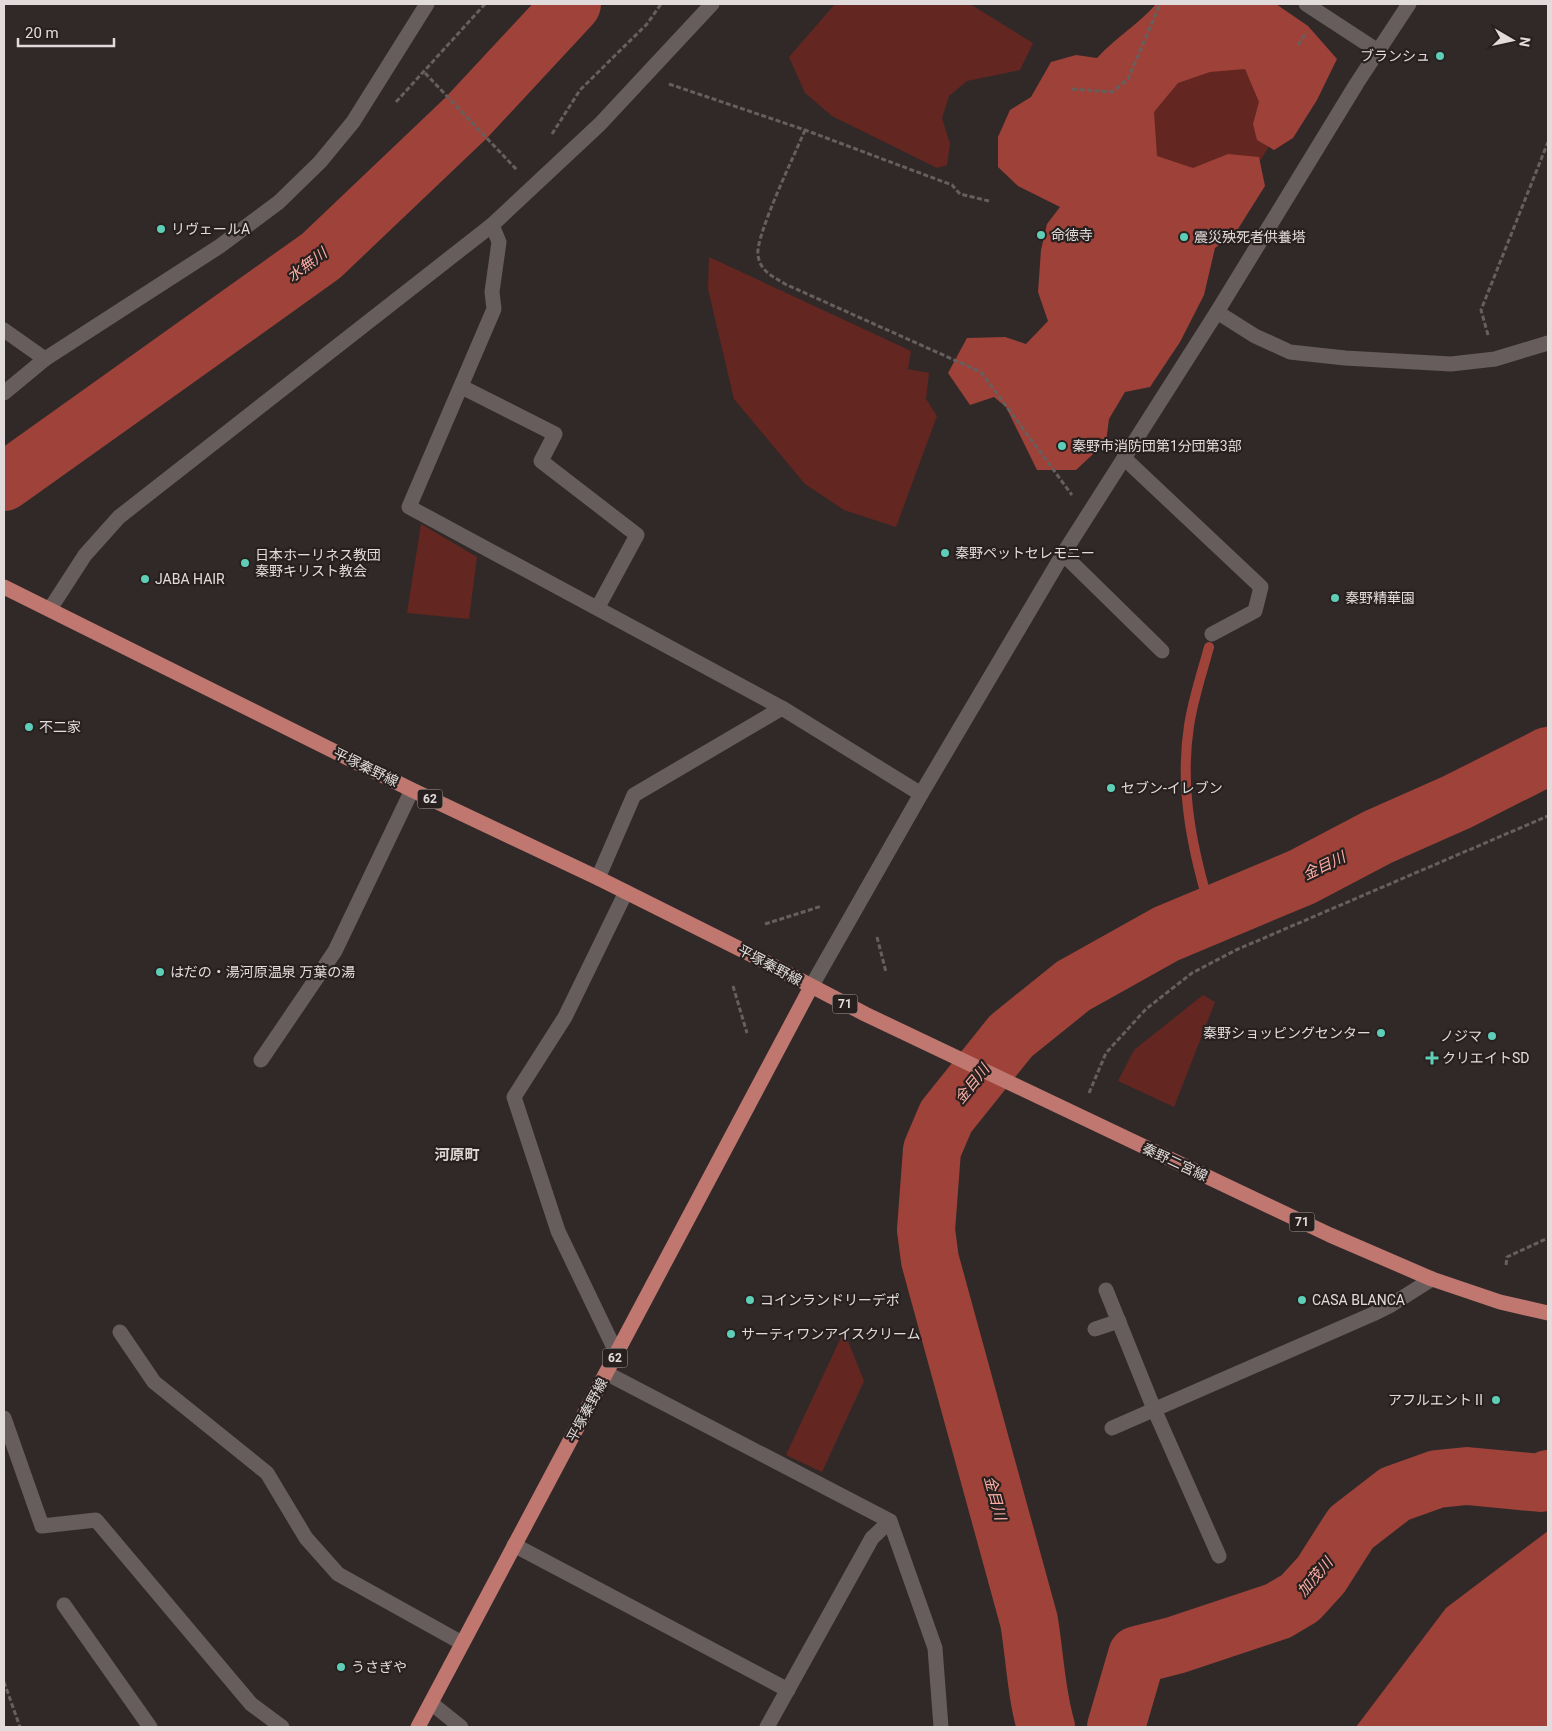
<svg xmlns="http://www.w3.org/2000/svg" width="1552" height="1731" font-family="Roboto,'Noto Sans JP',sans-serif">
<style>
.green{fill:#642620}
.forest{fill:#9e4138}
.lines{fill:none;stroke-linecap:round;stroke-linejoin:round}
.stream{stroke:#9f433a;stroke-width:10}
.river{stroke:#9f433a;stroke-width:58}
.path{stroke:#665f5e;stroke-width:3;stroke-dasharray:5 2.5;stroke-linecap:butt}
.lane{stroke:#665d5c;stroke-width:15}
.street{stroke:#665d5c;stroke-width:15}
.secondary{stroke:#665d5c;stroke-width:15}
.primary{stroke:#bf776f;stroke-width:15}
.poi-dot{fill:#5eceb7;stroke:#27201f;stroke-width:2}
.labels{text-anchor:middle;stroke-width:4.5;stroke-linejoin:round;paint-order:stroke}
.shield{fill:#27201f;stroke:#a9a4a3;stroke-width:1}
.shield-label{font-size:12px;font-weight:bold;fill:#e1dcdb}
.poi-label{font-size:14px;fill:#e1dcdb;stroke:#27201f;text-anchor:start}
.street-label{font-size:14px;fill:#e1dcdb;stroke:#27201f}
.water-label{font-size:15px;font-style:italic;fill:#fcaea4;stroke:#27201f}
.neighbourhood-label{font-size:15px;font-weight:bold;fill:#ded4d3;stroke:#27201f}
</style>
<rect width="100%" height="100%" fill="#312928"/>
<g class="green">
<path d="M 835,4 L 970,4 L 1033,43 L 1020,70 L 967,81 L 949,96 L 942,118 L 950,144 L 947,165 L 937,168 L 832,116 L 805,93 L 789,57 Z"/>
<path d="M 1211,4 L 1321,62 L 1199,260 L 1099,188 Z"/>
<path d="M 709,257 L 911,351 L 908,369 L 929,373 L 926,399 L 937,416 L 896,527 L 844,510 L 805,484 L 734,399 L 708,289 Z"/>
<path d="M 421,524 L 477,557 L 469,619 L 407,613 Z"/>
<path d="M 1203,995 L 1215,1002 L 1174,1107 L 1118,1081 L 1134,1050 Z"/>
<path d="M 844,1331 L 864,1381 L 822,1472 L 786,1455 Z"/>
</g>
<g class="forest">
<path d="M 1156,4 L 1276,4 L 1308,26 L 1337,59 L 1317,100 L 1293,138 L 1274,150 L 1257,140 L 1253,124 L 1259,102 L 1245,69 L 1210,72 L 1178,83 L 1154,112 L 1157,156 L 1193,168 L 1228,154 L 1259,157 L 1265,186 L 1236,232 L 1215,248 L 1204,295 L 1180,342 L 1150,387 L 1125,392 L 1109,419 L 1106,442 L 1076,470 L 1037,470 L 1006,407 L 994,397 L 970,405 L 948,373 L 967,338 L 1005,337 L 1026,344 L 1048,321 L 1038,292 L 1041,250 L 1047,224 L 1060,207 L 1018,186 L 998,167 L 998,137 L 1010,110 L 1031,97 L 1051,62 L 1076,55 L 1097,58 C 1116,37 1138,25 1156,4 Z"/>
<path d="M 1548,1531 L 1548,1727 L 1356,1727 L 1446,1608 Z"/>
</g>
<g class="lines">
<path class="stream" d="M 1209,647 C 1202,673 1193,699 1189,726 C 1179,789 1193,854 1212,915"/>
<g class="river">
<path d="M 4,482 L 321,256 L 466,118 L 572,4"/>
<path d="M 1046,1727 C 1036,1693 1035,1657 1029,1621 L 930,1260 L 926,1230 L 932,1150 L 946,1117 L 1011,1036 L 1073,986 L 1166,934 L 1302,877 L 1378,837 L 1457,802 L 1548,756"/>
<path d="M 1116,1727 L 1137,1655 L 1176,1645 L 1278,1611 L 1300,1598 L 1321,1575 L 1351,1528 L 1395,1494 L 1437,1479 L 1467,1476 L 1541,1483 L 1548,1479"/>
</g>
<g class="path">
<path d="M 1298,45 L 1307,32"/>
<path d="M 425,73 L 517,170"/>
<path d="M 669,84 L 805,130 L 952,185 L 960,194 L 989,201"/>
<path d="M 1072,89 L 1112,92 L 1128,79 L 1160,4"/>
<path d="M 396,102 L 485,4"/>
<path d="M 805,130 C 796,152 755,236 758,255 C 760,271 772,276 785,284 L 981,372 L 1072,495"/>
<path d="M 552,134 L 580,90 L 647,24 L 661,4"/>
<path d="M 1488,335 L 1481,310 L 1548,142"/>
<path d="M 765,924 L 822,906"/>
<path d="M 877,937 L 886,972"/>
<path d="M 733,986 L 747,1033"/>
<path d="M 1089,1093 L 1106,1053 L 1146,1009 L 1192,973 L 1236,950 L 1548,816"/>
<path d="M 1506,1265 L 1507,1257 L 1548,1238"/>
<path d="M 4,1682 L 20,1727"/>
</g>
<g class="lane">
<path d="M 1306,4 L 1378,51"/>
<path d="M 462,387 L 555,434 L 541,461 L 637,535 L 598,607"/>
<path d="M 4,393 L 45,359"/>
<path d="M 1063,554 L 1162,651"/>
<path d="M 598,878 L 634,795 L 782,708"/>
<path d="M 261,1060 L 335,951 L 412,790"/>
<path d="M 1106,1290 L 1154,1409 L 1219,1556"/>
<path d="M 1095,1329 L 1119,1321"/>
<path d="M 120,1332 L 154,1382 L 267,1473 L 306,1538 L 338,1574 L 462,1643"/>
<path d="M 617,1354 L 558,1231 L 514,1097 L 565,1017 L 626,892"/>
<path d="M 606,1373 L 890,1521 L 935,1648 L 941,1727"/>
<path d="M 1112,1428 L 1373,1314 L 1391,1305 L 1432,1279"/>
<path d="M 514,1545 L 788,1690"/>
<path d="M 431,1703 L 461,1727"/>
<path d="M 767,1727 L 872,1538 L 890,1521"/>
</g>
<g class="street">
<path d="M 492,225 L 499,242 L 492,292 L 494,309 L 409,507 L 782,708 L 921,794"/>
<path d="M 4,330 L 45,359 L 220,246 L 279,202 L 320,162 L 353,122 L 427,4"/>
<path d="M 1124,458 L 1261,587 L 1255,611 L 1212,634"/>
<path d="M 4,1418 L 42,1526 L 96,1520 L 251,1704 L 282,1727"/>
<path d="M 64,1605 L 150,1727"/>
</g>
<g class="secondary">
<path d="M 1217,312 L 1255,336 L 1290,352 L 1345,358 L 1451,364 L 1495,359 L 1548,343"/>
<path d="M 50,609 L 85,555 L 119,517 L 492,225 L 600,124 L 712,4"/>
<path d="M 811,987 L 921,794 L 1063,554 L 1217,312 L 1357,83 L 1409,4"/>
</g>
<g class="primary">
<path d="M 4,587 L 412,790 L 598,878 L 750,954 L 865,1014 L 1330,1235 L 1432,1279 L 1500,1302 L 1548,1313"/>
<path d="M 418,1727 L 811,987"/>
</g>
</g>
<g class="poi-dot">
<circle cx="1440" cy="56" r="5"/>
<circle cx="161" cy="229" r="5"/>
<circle cx="1041" cy="235" r="5"/>
<circle cx="1184" cy="237" r="5"/>
<circle cx="1062" cy="446" r="5"/>
<circle cx="945" cy="553" r="5"/>
<circle cx="245" cy="563" r="5"/>
<circle cx="145" cy="579" r="5"/>
<circle cx="1335" cy="598" r="5"/>
<circle cx="29" cy="727" r="5"/>
<circle cx="1111" cy="788" r="5"/>
<circle cx="160" cy="972" r="5"/>
<circle cx="1381" cy="1033" r="5"/>
<circle cx="1492" cy="1036" r="5"/>
<path d="M1429.5 1050.5h5v5h5v5h-5v5h-5v-5h-5v-5h5z"/>
<circle cx="750" cy="1300" r="5"/>
<circle cx="1302" cy="1300" r="5"/>
<circle cx="731" cy="1334" r="5"/>
<circle cx="1496" cy="1400" r="5"/>
<circle cx="341" cy="1667" r="5"/>
</g>
<g class="labels">
<g class="shield">
<rect x="417.5" y="789.5" width="25" height="19" rx="4"/>
<rect x="832.5" y="994.5" width="25" height="19" rx="4"/>
<rect x="1289.5" y="1212.5" width="25" height="19" rx="4"/>
<rect x="602.5" y="1348.5" width="25" height="19" rx="4"/>
</g>
<g class="shield-label">
<text x="430" y="803">62</text>
<text x="845" y="1008">71</text>
<text x="1302" y="1226">71</text>
<text x="615" y="1362">62</text>
</g>
<g class="poi-label">
<text x="1430" y="61" text-anchor="end">ブランシュ</text>
<text x="171" y="234">リヴェールA</text>
<text x="1051" y="240">命徳寺</text>
<text x="1194" y="242">震災殃死者供養塔</text>
<text x="1072" y="451">秦野市消防団第1分団第3部</text>
<text x="955" y="558">秦野ペットセレモニー</text>
<text x="255" y="560">日本ホーリネス教団<tspan x="255" dy="16">秦野キリスト教会</tspan></text>
<text x="155" y="584">JABA HAIR</text>
<text x="1345" y="603">秦野精華園</text>
<text x="39" y="732">不二家</text>
<text x="1121" y="793">セブン-イレブン</text>
<text x="170" y="977">はだの・湯河原温泉 万葉の湯</text>
<text x="1371" y="1038" text-anchor="end">秦野ショッピングセンター</text>
<text x="1482" y="1041" text-anchor="end">ノジマ</text>
<text x="1442" y="1063">クリエイトSD</text>
<text x="760" y="1305">コインランドリーデポ</text>
<text x="1312" y="1305">CASA BLANCA</text>
<text x="741" y="1339">サーティワンアイスクリーム</text>
<text x="1486" y="1405" text-anchor="end">アフルエントⅡ</text>
<text x="351" y="1672">うさぎや</text>
</g>
<g class="street-label">
<text transform="translate(366 767) rotate(26)" y="5">平塚秦野線</text>
<text transform="translate(770 965) rotate(28)" y="5">平塚秦野線</text>
<text transform="translate(1175 1162) rotate(25)" y="5">秦野二宮線</text>
<text transform="translate(587 1410) rotate(-62)" y="5">平塚秦野線</text>
</g>
<g class="water-label">
<text transform="translate(307 265) rotate(-37)" y="5">水無川</text>
<text transform="translate(1324 866) rotate(-26)" y="5">金目川</text>
<text transform="translate(972 1084) rotate(-51)" y="5">金目川</text>
<text transform="translate(995 1498) rotate(75)" y="5">金目川</text>
<text transform="translate(1315 1577) rotate(-50)" y="5">加茂川</text>
</g>
<g class="neighbourhood-label">
<text x="457" y="1160">河原町</text>
</g>
</g>
<rect width="1552" height="1731" fill="none" stroke="#e1dcdb" stroke-width="10"/>
<g transform="translate(1512 40) rotate(99)" stroke="#27201f" stroke-width="4" paint-order="stroke">
<path d="M0-4L9 19L0 12L-9 19Z" fill="#e1dcdb"/>
<text y="-8" font-size="14" font-weight="bold" text-anchor="middle" fill="#e1dcdb">N</text>
</g>
<path d="M18 38v8h96v-8" fill="none" stroke="#e1dcdb" stroke-width="2.5"/>
<text x="25" y="38" font-size="15" fill="#e1dcdb" stroke="#27201f" stroke-width="4" paint-order="stroke">20 m</text>
</svg>
